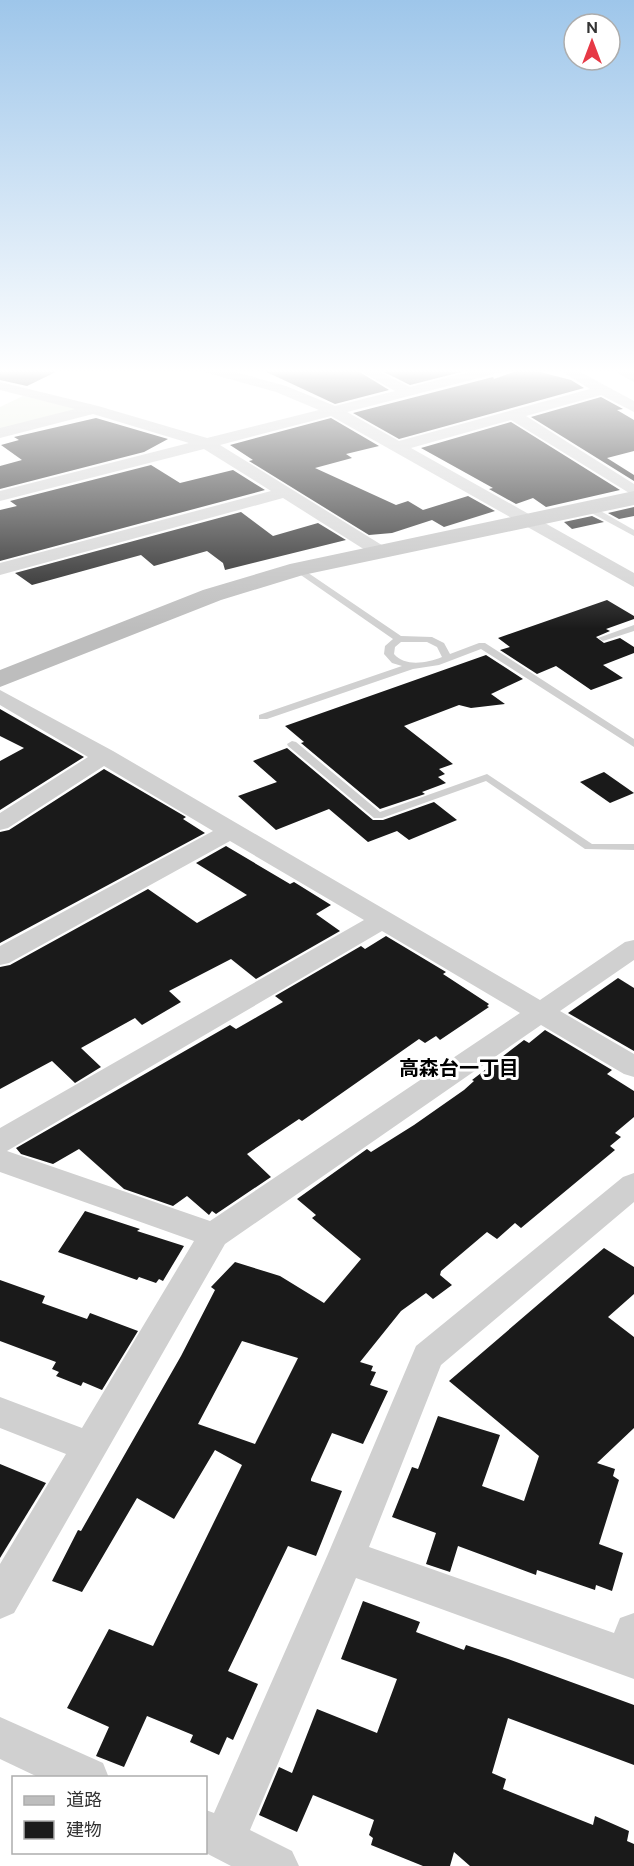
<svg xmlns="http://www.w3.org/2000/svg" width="634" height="1866" font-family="'DM Sans','Noto Sans JP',sans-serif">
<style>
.green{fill:#e6ecdf}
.building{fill:#1a1a1a;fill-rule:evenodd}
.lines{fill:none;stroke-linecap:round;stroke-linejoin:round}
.lane{fill:#d0d0d0;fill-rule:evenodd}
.street{fill:#d0d0d0;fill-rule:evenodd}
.secondary{fill:#bdbdbd;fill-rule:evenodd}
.labels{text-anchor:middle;stroke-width:6;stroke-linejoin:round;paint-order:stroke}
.neighbourhood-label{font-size:20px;font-weight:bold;fill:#000;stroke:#fff}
</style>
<rect width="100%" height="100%" fill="#fff"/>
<path class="green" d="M 23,396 L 76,408 L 76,411 L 0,430 L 0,407 Z"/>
<g class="building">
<path d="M 0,368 L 64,368 L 27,386 L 0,380 Z"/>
<path d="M 258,368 L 353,368 L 389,390 L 335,404 Z"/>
<path d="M 376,368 L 477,368 L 410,385 Z"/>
<path d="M 525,368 L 571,380 L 584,388 L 399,439 L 353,413 L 493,377 L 494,379 Z"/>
<path d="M 601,397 L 623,409 L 617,410 L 634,420 L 634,451 L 607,458 L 634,475 L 634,481 L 531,417 Z"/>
<path d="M 96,418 L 168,439 L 144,452 L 0,489 L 0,466 L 22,460 L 1,445 L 19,440 L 14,437 Z"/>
<path d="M 331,418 L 379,446 L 346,454 L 352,458 L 315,468 L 396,505 L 408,501 L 423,510 L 468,496 L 495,511 L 444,527 L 432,520 L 392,533 L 369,535 L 249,461 L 253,460 L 230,445 Z"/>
<path d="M 511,422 L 620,490 L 546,507 L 533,498 L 516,504 L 489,489 L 493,488 L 421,448 Z"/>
<path d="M 151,465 L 180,483 L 233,470 L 265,490 L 0,561 L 0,510 L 17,506 L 10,501 Z"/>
<path d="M 634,507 L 634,516 L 619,519 L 608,513 Z"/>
<path d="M 241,512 L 273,536 L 318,523 L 346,540 L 225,570 L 223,563 L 207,551 L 154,566 L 141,555 L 32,585 L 15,573 Z"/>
<path d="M 592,516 L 604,522 L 572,529 L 564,522 Z"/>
<path d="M 607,600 L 634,616 L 634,619 L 606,629 L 610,631 L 596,637 L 604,643 L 620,638 L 634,647 L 634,653 L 603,665 L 623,678 L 591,690 L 556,666 L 537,674 L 500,650 L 510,647 L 498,638 Z"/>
<path d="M 486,655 L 523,679 L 491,694 L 505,704 L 471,708 L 459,705 L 404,726 L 453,764 L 439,769 L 445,774 L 438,777 L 446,783 L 422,792 L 425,794 L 380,809 L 301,743 L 304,742 L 285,726 Z"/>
<path d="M 0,709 L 84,757 L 0,810 L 0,761 L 24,748 L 0,736 Z"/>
<path d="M 287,748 L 373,820 L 383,820 L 434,802 L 457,820 L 409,840 L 397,831 L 368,842 L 329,809 L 276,830 L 238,796 L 277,782 L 253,761 Z"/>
<path d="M 104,769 L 186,817 L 183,819 L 205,833 L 0,943 L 0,832 L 9,830 Z"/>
<path d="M 604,772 L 634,793 L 610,803 L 580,782 Z"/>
<path d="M 226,846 L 290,884 L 294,882 L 331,905 L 316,914 L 340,931 L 256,979 L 231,959 L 169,991 L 181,1002 L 142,1025 L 135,1018 L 81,1048 L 101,1067 L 75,1083 L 52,1061 L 0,1089 L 0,967 L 10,965 L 148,889 L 197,923 L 247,895 L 196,863 Z"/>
<path d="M 386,936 L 446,972 L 443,974 L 489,1004 L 487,1006 L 489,1007 L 440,1040 L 436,1036 L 425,1043 L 419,1039 L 302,1121 L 299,1119 L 247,1154 L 271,1177 L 216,1214 L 212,1211 L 209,1215 L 187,1196 L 173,1206 L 124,1189 L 79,1149 L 53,1164 L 21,1154 L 16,1148 L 230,1025 L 236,1029 L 283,1002 L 275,996 L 361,946 L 365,949 Z"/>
<path d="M 618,978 L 634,988 L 634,1051 L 568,1013 Z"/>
<path d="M 545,1030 L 612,1070 L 607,1074 L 634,1091 L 634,1117 L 615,1133 L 621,1137 L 610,1146 L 615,1150 L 521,1228 L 515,1223 L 497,1239 L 487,1232 L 441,1271 L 440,1275 L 452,1285 L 433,1299 L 426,1293 L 401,1311 L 360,1362 L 373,1366 L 371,1371 L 376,1372 L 370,1385 L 388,1391 L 363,1444 L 332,1433 L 311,1479 L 311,1481 L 342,1491 L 316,1556 L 288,1546 L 228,1671 L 258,1684 L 233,1740 L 227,1737 L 219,1755 L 190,1742 L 193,1735 L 147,1716 L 124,1767 L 96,1756 L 109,1727 L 67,1708 L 109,1629 L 153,1646 L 242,1465 L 215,1450 L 174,1519 L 137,1498 L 82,1592 L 52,1581 L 78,1530 L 81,1531 L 181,1356 L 215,1290 L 211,1287 L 235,1262 L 280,1276 L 324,1303 L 361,1259 L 312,1218 L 316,1215 L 297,1199 L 367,1149 L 371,1152 L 414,1125 L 464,1090 L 474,1081 L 472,1080 L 524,1040 L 529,1043 ZM 242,1341 L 298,1358 L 255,1444 L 198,1424 Z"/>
<path d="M 85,1211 L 140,1229 L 137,1231 L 184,1246 L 163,1281 L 159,1279 L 156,1283 L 139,1277 L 137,1280 L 58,1252 Z"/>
<path d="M 604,1248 L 634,1267 L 634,1294 L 608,1317 L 634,1337 L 634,1428 L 597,1463 L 615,1469 L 613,1476 L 619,1480 L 599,1544 L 623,1553 L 612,1591 L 596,1585 L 595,1590 L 537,1570 L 536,1575 L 458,1546 L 450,1572 L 426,1564 L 436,1533 L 392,1517 L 412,1467 L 418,1469 L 438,1416 L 500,1435 L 482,1486 L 524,1501 L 539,1456 L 449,1381 Z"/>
<path d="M 0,1280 L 45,1296 L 42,1303 L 87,1319 L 90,1313 L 138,1331 L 102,1390 L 83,1382 L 81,1386 L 56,1376 L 59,1372 L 52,1369 L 56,1362 L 0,1341 Z"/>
<path d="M 0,1464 L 46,1483 L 0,1558 Z"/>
<path d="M 363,1601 L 420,1622 L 416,1632 L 464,1650 L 466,1645 L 508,1659 L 634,1705 L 634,1765 L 508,1718 L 492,1773 L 506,1779 L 503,1789 L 593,1825 L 595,1816 L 629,1831 L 627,1841 L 634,1844 L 634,1866 L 470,1866 L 454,1852 L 450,1866 L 423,1866 L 371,1845 L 373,1838 L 369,1835 L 374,1820 L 313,1795 L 297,1832 L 259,1815 L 279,1767 L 292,1773 L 317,1709 L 377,1733 L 397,1679 L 341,1659 Z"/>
</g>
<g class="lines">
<g class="lane">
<path d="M 584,505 L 590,505 L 634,530 L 634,536 L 584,509 Z"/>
<path d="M 298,566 L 401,636 L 432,637 L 444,643 L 450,654 L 479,643 L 485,643 L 634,739 L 634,747 L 481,649 L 439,665 L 413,669 L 267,719 L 259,719 L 259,715 L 402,666 L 392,663 L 384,654 L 385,646 L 393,639 L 295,571 L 295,567 ZM 401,642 L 427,642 L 437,647 L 442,657 C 427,663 405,667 394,654 L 395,647 Z"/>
<path d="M 634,625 L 634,631 L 603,641 L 598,638 Z"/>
<path d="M 292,741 L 296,742 L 380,812 L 487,774 L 592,844 L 634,844 L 634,850 L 585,849 L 486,781 L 382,818 L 374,818 L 288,746 L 287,744 Z"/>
</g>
<g class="street">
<path d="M 199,368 L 221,368 L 286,386 L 335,406 L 395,391 L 355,368 L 372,368 L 410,387 L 485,368 L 508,368 L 506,371 L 347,412 L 399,441 L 590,389 L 556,368 L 573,368 L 634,401 L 634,412 L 601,395 L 526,416 L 634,484 L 634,496 L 511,420 L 411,448 L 634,573 L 634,587 L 331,416 L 220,445 L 385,547 L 388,551 L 385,555 L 373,555 L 283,498 L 0,575 L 0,563 L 271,491 L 204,449 L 0,501 L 0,491 L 189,443 L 93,414 L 0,438 L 0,428 L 75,409 L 0,390 L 0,382 L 98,406 L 207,438 L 319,410 L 276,392 L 201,371 Z"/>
<path d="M 608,368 L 625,368 L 634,372 L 634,382 Z"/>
<path d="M 0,690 L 113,751 L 540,1000 L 625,942 L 634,940 L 634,960 L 560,1011 L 634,1054 L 634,1077 L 624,1074 L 541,1025 L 225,1244 L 14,1613 L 0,1619 L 0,1564 L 66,1454 L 0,1428 L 0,1397 L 82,1428 L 194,1241 L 0,1172 L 0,1128 L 364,920 L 230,841 L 9,963 L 0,965 L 0,946 L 213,831 L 104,766 L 8,828 L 0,830 L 0,813 L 88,757 L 0,705 ZM 382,931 L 520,1013 L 210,1221 L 7,1151 Z"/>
<path d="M 634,1173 L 634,1202 L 441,1365 L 369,1547 L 614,1633 L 620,1618 L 634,1613 L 634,1679 L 356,1578 L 250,1830 L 292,1851 L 299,1866 L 231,1866 L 204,1852 L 206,1810 L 214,1813 L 328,1554 L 416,1346 L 623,1177 Z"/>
<path d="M 0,1717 L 103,1763 L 109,1778 L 40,1778 L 0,1759 Z"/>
</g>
<path class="secondary" d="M 634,491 L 634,505 L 303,575 L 221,600 L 0,687 L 0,670 L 203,590 L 290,564 Z"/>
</g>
<linearGradient id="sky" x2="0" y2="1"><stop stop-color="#9ec6ea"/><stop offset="0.59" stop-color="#fff"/><stop offset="1" stop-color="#fff" stop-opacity="0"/></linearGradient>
<rect width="634" height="629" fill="url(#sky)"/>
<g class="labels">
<g class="neighbourhood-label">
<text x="459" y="1075">高森台一丁目</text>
</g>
</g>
<rect x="12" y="1776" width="195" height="78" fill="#ffffff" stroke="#adadad" stroke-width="1.5"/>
<rect x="24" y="1796" width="30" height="9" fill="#bdbdbd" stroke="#adadad" stroke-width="1.5"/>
<text x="66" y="1806" font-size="18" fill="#333333">道路</text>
<rect x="24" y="1821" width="30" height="18" fill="#1a1a1a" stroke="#adadad" stroke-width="1.5"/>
<text x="66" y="1836" font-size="18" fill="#333333">建物</text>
<g transform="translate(592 42)"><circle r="28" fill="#ffffff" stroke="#adadad" stroke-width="1.5"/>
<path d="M0-4.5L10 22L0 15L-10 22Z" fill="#e63946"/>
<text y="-9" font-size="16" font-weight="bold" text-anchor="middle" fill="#333333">N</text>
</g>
</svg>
